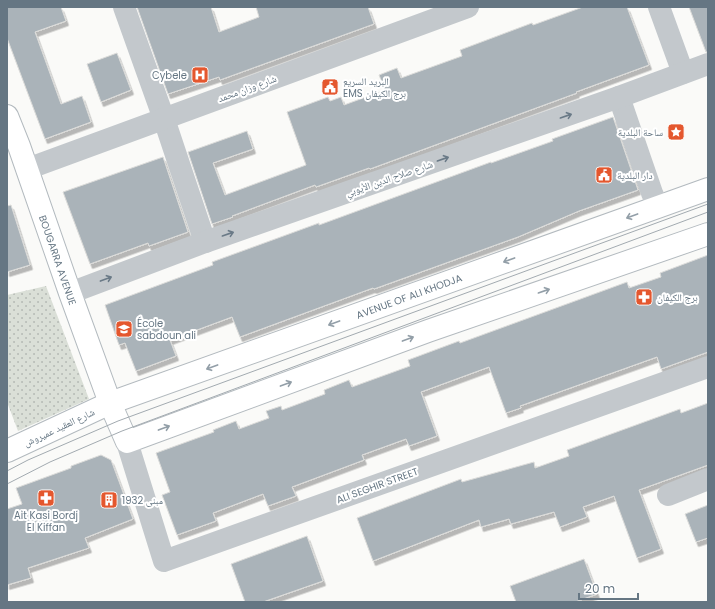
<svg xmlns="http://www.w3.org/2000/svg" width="715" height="609" font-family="Poppins,'Noto Naskh Arabic',sans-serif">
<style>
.grass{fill:url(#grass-dots)}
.building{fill:#aab3b9;stroke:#dcdcda;filter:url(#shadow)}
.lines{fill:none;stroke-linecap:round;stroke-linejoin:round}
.secondary-casing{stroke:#b3babf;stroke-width:24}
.minor{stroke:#c3c8cc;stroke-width:22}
.tertiary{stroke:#c3c8cc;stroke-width:22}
.secondary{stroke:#fff;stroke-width:22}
.tram{stroke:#a2aab0;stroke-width:1}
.oneway{stroke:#6a7a87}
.oneway2{stroke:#939fa8}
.labels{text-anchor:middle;stroke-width:4;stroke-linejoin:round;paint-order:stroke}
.poi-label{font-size:10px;fill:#657683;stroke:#fff;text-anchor:start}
.street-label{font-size:10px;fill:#657683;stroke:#fff}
</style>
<defs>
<pattern id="grass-dots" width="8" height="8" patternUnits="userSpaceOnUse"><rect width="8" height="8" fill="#dadfd7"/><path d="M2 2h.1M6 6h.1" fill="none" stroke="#b4b9b4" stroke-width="1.8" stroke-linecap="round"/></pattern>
<filter id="shadow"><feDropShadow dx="2.5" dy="4.5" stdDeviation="0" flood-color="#0004"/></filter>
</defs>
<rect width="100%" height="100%" fill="#fafaf8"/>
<path class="grass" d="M 46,286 L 89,399 L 18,431 L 7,402 L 7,295 Z"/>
<g class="building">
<path d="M 7,7 L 61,7 L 66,21 L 35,32 L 61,104 L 82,96 L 91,122 L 45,139 L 7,38 Z"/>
<path d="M 137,7 L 211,7 L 219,32 L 259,17 L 256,7 L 368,7 L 374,24 L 220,80 L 219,77 L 168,94 Z"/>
<path d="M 583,7 L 627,7 L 649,65 L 576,92 L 577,93 L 370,169 L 369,168 L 316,187 L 315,185 L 232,216 L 233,217 L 212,224 L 188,152 L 247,131 L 253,149 L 213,163 L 225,195 L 306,165 L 287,112 L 328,97 L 330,101 L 341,97 L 344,105 L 385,90 L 379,75 L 397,68 L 401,78 L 462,56 L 460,50 L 532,23 L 533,25 Z"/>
<path d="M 689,7 L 708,7 L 708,52 L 706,52 Z"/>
<path d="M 117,53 L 131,90 L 101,102 L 87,64 Z"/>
<path d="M 613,117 L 638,190 L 579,211 L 518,237 L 374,289 L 373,288 L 240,337 L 232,317 L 170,340 L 176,356 L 136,371 L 125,343 L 119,345 L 105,305 L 213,265 L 212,262 L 319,223 L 319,225 L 491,162 L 491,163 L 553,141 L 552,139 Z"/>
<path d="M 163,157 L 188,232 L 149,246 L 148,243 L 90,264 L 63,192 Z"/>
<path d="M 11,205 L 30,265 L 7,272 L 7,206 Z"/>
<path d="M 708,255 L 708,352 L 661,369 L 657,357 L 520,406 L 521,408 L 506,413 L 489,367 L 421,392 L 437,436 L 409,446 L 406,439 L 362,455 L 364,460 L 292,487 L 296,496 L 268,506 L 263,494 L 213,513 L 216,521 L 177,535 L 162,495 L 170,492 L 156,453 L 214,432 L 213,430 L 236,421 L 239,429 L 269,418 L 266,411 L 281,406 L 282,410 L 325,394 L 324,390 L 349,380 L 352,387 L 410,366 L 408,360 L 459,341 L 460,343 L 627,282 L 629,288 L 661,277 L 660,273 Z"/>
<path d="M 708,403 L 708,465 L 639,490 L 661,549 L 637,558 L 614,496 L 583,507 L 587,517 L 560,527 L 554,512 L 511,524 L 509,519 L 481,527 L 479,520 L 373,561 L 357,518 L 408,499 L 461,479 L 462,482 L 534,462 L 535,468 L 569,456 L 567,450 L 680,409 L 681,413 Z"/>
<path d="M 101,455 L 111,460 L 133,519 L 85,538 L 89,548 L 28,568 L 31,578 L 7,585 L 7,509 L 22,504 L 16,488 L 71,468 L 71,466 Z"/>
<path d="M 708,505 L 708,538 L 696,542 L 685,514 Z"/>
<path d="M 307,536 L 323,581 L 263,602 L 245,602 L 231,564 Z"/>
<path d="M 584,559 L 597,594 L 575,602 L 516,602 L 510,586 Z"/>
</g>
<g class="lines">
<g class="secondary-casing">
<g id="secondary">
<path d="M 7,116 L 19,146 L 70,293 L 110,403 L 127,442 L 428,331 L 708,234"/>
<path d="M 7,451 L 110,403 L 708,189"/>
</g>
</g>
<g class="minor">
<path d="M 124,7 L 164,119 L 205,242"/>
<path d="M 659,7 L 683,73"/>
<path d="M 619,97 L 652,193 L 658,207"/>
<path d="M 70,293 L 205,242 L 619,97 L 708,64"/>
<path d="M 127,442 L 164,561 L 708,367"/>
<path d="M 668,495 L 708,479"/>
</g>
<path class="tertiary" d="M 27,169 L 468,7"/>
<use href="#secondary" class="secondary"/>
<g class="tram">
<path d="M 7,471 L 28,460 L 118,421 L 708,204"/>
<path d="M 7,484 L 50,462 L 122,431 L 708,212"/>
</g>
</g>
<defs><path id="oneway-shaft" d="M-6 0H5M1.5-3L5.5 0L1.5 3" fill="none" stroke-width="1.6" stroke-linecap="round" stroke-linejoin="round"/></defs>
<g class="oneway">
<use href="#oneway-shaft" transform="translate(566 116) rotate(-19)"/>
<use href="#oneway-shaft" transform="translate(443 159) rotate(-19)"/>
<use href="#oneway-shaft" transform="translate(228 234) rotate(-19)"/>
<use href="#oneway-shaft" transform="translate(106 279) rotate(-20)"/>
</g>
<g class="oneway2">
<use href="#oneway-shaft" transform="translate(632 216) rotate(160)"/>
<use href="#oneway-shaft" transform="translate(509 260) rotate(160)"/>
<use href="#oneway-shaft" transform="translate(544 291) rotate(-19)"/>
<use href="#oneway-shaft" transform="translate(334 323) rotate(160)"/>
<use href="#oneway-shaft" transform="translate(408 339) rotate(-20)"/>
<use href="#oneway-shaft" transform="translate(212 367) rotate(160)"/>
<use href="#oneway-shaft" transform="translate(286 384) rotate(-20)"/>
<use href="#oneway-shaft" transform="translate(164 428) rotate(-20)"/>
</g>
<defs>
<g id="hospital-square" transform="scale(0.9)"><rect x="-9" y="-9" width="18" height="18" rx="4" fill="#e4572e" stroke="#fff"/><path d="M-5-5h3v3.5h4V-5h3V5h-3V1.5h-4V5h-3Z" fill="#fff"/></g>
<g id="civic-square" transform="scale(0.9)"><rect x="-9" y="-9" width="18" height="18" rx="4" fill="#e4572e" stroke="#fff"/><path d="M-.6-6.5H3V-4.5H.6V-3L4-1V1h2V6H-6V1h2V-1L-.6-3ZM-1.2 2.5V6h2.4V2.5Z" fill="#fff"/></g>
<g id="sight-square" transform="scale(0.9)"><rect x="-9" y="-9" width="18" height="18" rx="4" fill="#e4572e" stroke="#fff"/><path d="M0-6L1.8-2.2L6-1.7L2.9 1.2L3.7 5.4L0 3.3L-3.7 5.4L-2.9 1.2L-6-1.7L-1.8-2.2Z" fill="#fff"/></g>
<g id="pharmacy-square" transform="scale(0.9)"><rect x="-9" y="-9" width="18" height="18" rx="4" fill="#e4572e" stroke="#fff"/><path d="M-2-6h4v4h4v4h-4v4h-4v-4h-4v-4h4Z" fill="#fff"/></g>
<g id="university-square" transform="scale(0.9)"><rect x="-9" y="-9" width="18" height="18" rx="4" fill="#e4572e" stroke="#fff"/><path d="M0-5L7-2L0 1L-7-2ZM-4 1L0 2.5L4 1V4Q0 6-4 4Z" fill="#fff"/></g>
<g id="building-square" transform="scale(0.9)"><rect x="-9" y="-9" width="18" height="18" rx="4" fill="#e4572e" stroke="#fff"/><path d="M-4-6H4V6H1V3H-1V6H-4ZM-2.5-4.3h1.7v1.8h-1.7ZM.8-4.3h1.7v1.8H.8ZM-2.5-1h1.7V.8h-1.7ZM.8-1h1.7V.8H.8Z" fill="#fff"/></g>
</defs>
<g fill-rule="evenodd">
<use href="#hospital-square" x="200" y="75"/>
<use href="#civic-square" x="330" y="87"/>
<use href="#sight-square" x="676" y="132"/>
<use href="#civic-square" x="604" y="175"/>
<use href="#pharmacy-square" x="644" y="297"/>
<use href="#university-square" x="124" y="329"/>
<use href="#pharmacy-square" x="46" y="498"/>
<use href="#building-square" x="109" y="500"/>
</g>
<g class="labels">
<g class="poi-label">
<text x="187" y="79" text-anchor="end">Cybele</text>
<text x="343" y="85">البريد السريع<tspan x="343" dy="12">EMS برج الكيفان</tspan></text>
<text x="663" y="136" text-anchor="end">ساحة البلدية</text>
<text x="617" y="179">دار البلدية</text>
<text x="657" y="301">برج الكيفان</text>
<text x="137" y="327">École<tspan x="137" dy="12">sabdoun ali</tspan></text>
<text x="122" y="504">مبنى 1932</text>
<text x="46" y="519" text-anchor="middle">Ait Kasi Bordj<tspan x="46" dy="12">El Kiffan</tspan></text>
</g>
<g class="street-label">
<text transform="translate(247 88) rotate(-20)" y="4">شارع وزان محمد</text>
<text transform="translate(389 178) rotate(-19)" y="4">شارع صلاح الدين الأيوبي</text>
<text transform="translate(58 260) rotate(71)" y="4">BOUGARRA AVENUE</text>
<text transform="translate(409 296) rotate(-20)" y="4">AVENUE OF ALI KHODJA</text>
<text transform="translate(59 427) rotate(-25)" y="4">شارع العقيد عميروش</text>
<text transform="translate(377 485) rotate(-20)" y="4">ALI SEGHIR STREET</text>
</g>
</g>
<rect width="715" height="609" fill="none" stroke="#657683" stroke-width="16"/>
<path d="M579 593v6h59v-6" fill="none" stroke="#657683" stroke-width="2"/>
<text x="585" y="593" font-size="12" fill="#657683" stroke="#ffffff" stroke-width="3" paint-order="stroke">20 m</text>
</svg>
